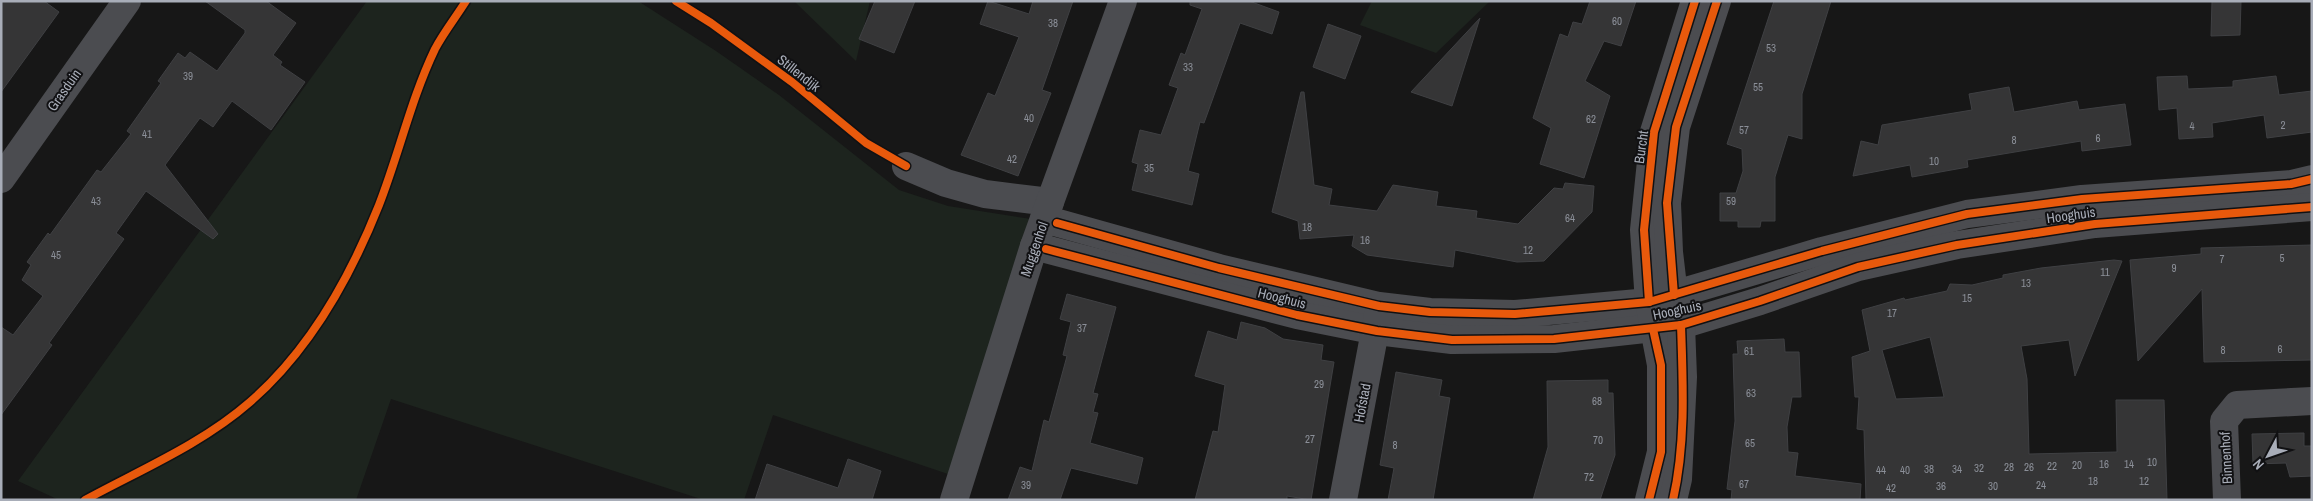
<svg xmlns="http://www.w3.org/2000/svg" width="2313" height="501" font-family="'Archivo Narrow',sans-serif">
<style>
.green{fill:#1d241e}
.building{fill:#353536;stroke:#3f4043;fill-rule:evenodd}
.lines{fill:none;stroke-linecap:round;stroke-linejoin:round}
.minor{stroke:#4b4c50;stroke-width:28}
.cycleway-casing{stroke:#111113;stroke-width:11}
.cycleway{stroke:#e8590c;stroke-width:8}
.labels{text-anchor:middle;stroke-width:4;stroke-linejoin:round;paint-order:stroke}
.number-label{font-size:11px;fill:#8b8f98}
.street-label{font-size:14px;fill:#a8adb8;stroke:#111113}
</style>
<rect width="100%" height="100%" fill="#171717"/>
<g class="green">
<path d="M 367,1 L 638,1 L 716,51 L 779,95 L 899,190 L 948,206 L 1031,219 L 948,474 L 773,415 L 744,500 L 704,500 L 391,399 L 356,500 L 59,500 L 18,481 Z"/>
<path d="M 794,1 L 870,1 L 856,61 Z"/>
<path d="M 1372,1 L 1490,1 L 1436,53 L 1360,25 Z"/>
</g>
<g class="building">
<path d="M 1,1 L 44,1 L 59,12 L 1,92 Z"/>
<path d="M 205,1 L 266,1 L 296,23 L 273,55 L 282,62 L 280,65 L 305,82 L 271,130 L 232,101 L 213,127 L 200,118 L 165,165 L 218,234 L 213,239 L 146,191 L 116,233 L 124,239 L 49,343 L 52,345 L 1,415 L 1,327 L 13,335 L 43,296 L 22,280 L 31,265 L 27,262 L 48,233 L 50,235 L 97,170 L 101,172 L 131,134 L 127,131 L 161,83 L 158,81 L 178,53 L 185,58 L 190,52 L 217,71 L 245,33 L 245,30 Z"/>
<path d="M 875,1 L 915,1 L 894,53 L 859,39 Z"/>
<path d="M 988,1 L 1029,14 L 1033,1 L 1073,1 L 1042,90 L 1051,93 L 1018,176 L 961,155 L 988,93 L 995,96 L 1019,37 L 980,24 Z"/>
<path d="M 1190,1 L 1249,1 L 1279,12 L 1272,34 L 1240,23 L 1204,123 L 1200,122 L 1188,171 L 1199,174 L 1192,205 L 1132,190 L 1138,164 L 1132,162 L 1140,130 L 1161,135 L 1178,88 L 1169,85 L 1181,53 L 1185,55 L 1202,9 L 1190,5 Z"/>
<path d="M 1590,1 L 1636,1 L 1621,46 L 1604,41 L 1585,81 L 1610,96 L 1584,178 L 1540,164 L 1551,128 L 1533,118 L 1560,34 L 1568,37 L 1573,22 L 1582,24 Z"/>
<path d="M 1774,1 L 1831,1 L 1802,94 L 1802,139 L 1788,135 L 1775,177 L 1775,221 L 1761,221 L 1760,227 L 1738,227 L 1738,221 L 1720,221 L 1720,193 L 1736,193 L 1743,171 L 1742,149 L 1727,144 Z"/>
<path d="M 2212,1 L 2241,1 L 2240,35 L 2211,36 Z"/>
<path d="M 1480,18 L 1452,106 L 1411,92 Z"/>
<path d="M 1328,24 L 1361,36 L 1345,79 L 1313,67 Z"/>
<path d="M 2187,76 L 2188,89 L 2233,87 L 2233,81 L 2276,76 L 2279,95 L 2312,91 L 2312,132 L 2267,138 L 2264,115 L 2212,123 L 2213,137 L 2179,139 L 2177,108 L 2159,110 L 2157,77 Z"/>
<path d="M 2009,87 L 2014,112 L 2077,101 L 2079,110 L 2125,104 L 2131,145 L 2082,151 L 2081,141 L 1967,160 L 1968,167 L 1912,177 L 1910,165 L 1853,176 L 1861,141 L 1878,145 L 1882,125 L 1972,110 L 1969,94 Z"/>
<path d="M 1301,92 L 1304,92 L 1314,185 L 1332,189 L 1329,205 L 1377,211 L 1393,185 L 1438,192 L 1436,206 L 1477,211 L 1476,218 L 1518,224 L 1554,188 L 1563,189 L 1565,183 L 1594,186 L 1592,212 L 1544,261 L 1517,262 L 1455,250 L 1453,267 L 1367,255 L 1352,246 L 1354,235 L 1300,239 L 1298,221 L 1272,212 Z"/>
<path d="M 2312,245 L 2312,360 L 2204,362 L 2202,289 L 2138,361 L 2130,260 L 2201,254 L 2201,248 Z"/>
<path d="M 2114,260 L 2122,261 L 2075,376 L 2069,340 L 2021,346 L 2027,379 L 2029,454 L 2117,452 L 2116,400 L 2164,400 L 2167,500 L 1866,500 L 1864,430 L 1857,429 L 1859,397 L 1855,397 L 1852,357 L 1870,351 L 1862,310 L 1904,298 L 1905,300 L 1947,291 L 1950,284 L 1972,285 L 2003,278 L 2003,275 L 2041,268 ZM 1930,337 L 1944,397 L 1896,399 L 1882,350 Z"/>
<path d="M 1067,294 L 1116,307 L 1093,393 L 1098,394 L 1093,412 L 1098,413 L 1090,443 L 1143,458 L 1137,484 L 1071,468 L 1060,500 L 1008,500 L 1020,467 L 1032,471 L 1044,420 L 1049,422 L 1067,356 L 1063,355 L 1071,322 L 1060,319 Z"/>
<path d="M 1241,322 L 1265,328 L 1283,339 L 1323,345 L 1321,360 L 1334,362 L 1311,500 L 1287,496 L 1287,500 L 1195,500 L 1213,431 L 1218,432 L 1225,385 L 1195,376 L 1208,331 L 1237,340 Z"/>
<path d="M 1784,339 L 1785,352 L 1799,352 L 1801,397 L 1792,397 L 1787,427 L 1788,452 L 1798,453 L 1795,476 L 1861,484 L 1860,500 L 1731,500 L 1732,490 L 1727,489 L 1735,421 L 1733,354 L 1738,354 L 1737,341 Z"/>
<path d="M 1396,372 L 1442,380 L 1439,396 L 1450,398 L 1433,500 L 1388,500 L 1394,468 L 1380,465 Z"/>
<path d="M 1608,380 L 1608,393 L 1613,393 L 1615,455 L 1600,500 L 1533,500 L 1548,447 L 1547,381 Z"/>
<path d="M 2304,433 L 2304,446 L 2312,446 L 2312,476 L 2290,477 L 2286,463 L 2253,464 L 2252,434 Z"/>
<path d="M 848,459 L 881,471 L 872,500 L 755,500 L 767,464 L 838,488 Z"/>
</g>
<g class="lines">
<g class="minor">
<path d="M 906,166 L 946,183 L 985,194 L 1050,202"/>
<path d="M 1,179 L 127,1"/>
<path d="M 1044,219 L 1219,268 L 1379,306 L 1430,312 L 1515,314 L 1649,302 L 1822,251 L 1967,214 L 2082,199 L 2291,184 L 2312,179"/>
<path d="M 1034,246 L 1297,315 L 1377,331 L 1452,340 L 1554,339 L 1681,325 L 1760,301 L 1858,267 L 1957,245 L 2095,224 L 2312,207"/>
<path d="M 954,500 L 1034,246 L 1123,1"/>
<path d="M 1343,500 L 1378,315"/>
<path d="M 1649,500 L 1661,452 L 1661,365 L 1649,302 L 1644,230 L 1654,132 L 1695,1"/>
<path d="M 1673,500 L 1678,479 L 1683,377 L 1681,325 L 1674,295 L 1669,252 L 1667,203 L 1676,127 L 1717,1"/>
<path d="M 2227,500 L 2224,421 L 2237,405 L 2312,401"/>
</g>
<g class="cycleway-casing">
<g id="cycleway">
<path d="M 676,1 L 711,23 L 792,82 L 866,143 L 906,166"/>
<path d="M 1057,223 L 1219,268 L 1379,306 L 1430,312 L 1515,314 L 1649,302 L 1822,251 L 1967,214 L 2082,199 L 2291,184 L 2312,179"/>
<path d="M 1046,249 L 1297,315 L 1377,331 L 1452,340 L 1554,339 L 1681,325 L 1760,301 L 1858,267 L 1957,245 L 2095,224 L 2312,207"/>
<path d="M 1674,295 L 1667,203 L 1676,127 L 1717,1"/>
<path d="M 1649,302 L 1644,230 L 1654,132 L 1695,1"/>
<path d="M 85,500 C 140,470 202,444 250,402 C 310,350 350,278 379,205 C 399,154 411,99 435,49 C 444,32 456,17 466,1"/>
<path d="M 1649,500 L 1661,452 L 1661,365 L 1653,329"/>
<path d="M 1673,500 C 1686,443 1683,383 1681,325"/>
</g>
</g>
<use href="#cycleway" class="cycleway"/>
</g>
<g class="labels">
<g class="number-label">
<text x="1617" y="25">60</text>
<text x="1053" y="27">38</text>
<text x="1771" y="52">53</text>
<text x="1188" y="71">33</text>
<text x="188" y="80">39</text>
<text x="1758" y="91">55</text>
<text x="1029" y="122">40</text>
<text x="1591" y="123">62</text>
<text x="2283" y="129">2</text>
<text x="2192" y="130">4</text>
<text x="1744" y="134">57</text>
<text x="147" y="138">41</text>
<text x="2098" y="142">6</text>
<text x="2014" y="144">8</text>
<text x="1012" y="163">42</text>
<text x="1934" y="165">10</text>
<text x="1149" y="172">35</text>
<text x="96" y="205">43</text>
<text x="1731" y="205">59</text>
<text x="1570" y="222">64</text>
<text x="1307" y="231">18</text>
<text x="1365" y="244">16</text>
<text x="1528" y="254">12</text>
<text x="56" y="259">45</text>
<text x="2282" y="262">5</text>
<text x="2222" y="263">7</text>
<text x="2174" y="272">9</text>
<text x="2105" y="276">11</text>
<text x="2026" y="287">13</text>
<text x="1967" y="302">15</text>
<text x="1892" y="317">17</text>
<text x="1082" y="332">37</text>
<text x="2280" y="353">6</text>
<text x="2223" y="354">8</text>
<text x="1749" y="355">61</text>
<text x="1319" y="388">29</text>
<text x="1751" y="397">63</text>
<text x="1597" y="405">68</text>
<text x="1310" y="443">27</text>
<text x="1598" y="444">70</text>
<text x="1750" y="447">65</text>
<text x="1395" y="449">8</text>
<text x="2152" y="466">10</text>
<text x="2104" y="468">16</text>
<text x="2129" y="468">14</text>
<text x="2077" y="469">20</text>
<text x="2052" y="470">22</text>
<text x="2009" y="471">28</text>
<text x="2029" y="471">26</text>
<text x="1979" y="472">32</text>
<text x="1929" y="473">38</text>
<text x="1957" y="473">34</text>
<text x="1881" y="474">44</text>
<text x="1905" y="474">40</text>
<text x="1589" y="481">72</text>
<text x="2093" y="485">18</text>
<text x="2144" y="485">12</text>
<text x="1744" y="488">67</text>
<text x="1026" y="489">39</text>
<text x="2041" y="489">24</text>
<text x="1941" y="490">36</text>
<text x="1993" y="490">30</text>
<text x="1891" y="492">42</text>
</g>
<g class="street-label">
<text transform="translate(799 73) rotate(38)" y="5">Stillendijk</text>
<text transform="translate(64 90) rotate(-55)" y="5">Grasduin</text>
<text transform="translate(1641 147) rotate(-82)" y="5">Burcht</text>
<text transform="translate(2071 215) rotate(-8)" y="5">Hooghuis</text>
<text transform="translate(1034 249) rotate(-71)" y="5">Muggenhol</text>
<text transform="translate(1282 298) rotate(14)" y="5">Hooghuis</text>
<text transform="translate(1677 310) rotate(-12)" y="5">Hooghuis</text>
<text transform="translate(1362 403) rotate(-79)" y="5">Hofstad</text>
<text transform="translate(2226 458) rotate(-93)" y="5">Binnenhof</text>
</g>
</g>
<rect width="2313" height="501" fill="none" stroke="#a8adb8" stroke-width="5"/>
<g transform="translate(2268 456) rotate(229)" stroke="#111113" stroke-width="4" paint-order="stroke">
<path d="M0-4L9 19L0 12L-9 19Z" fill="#a8adb8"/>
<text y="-8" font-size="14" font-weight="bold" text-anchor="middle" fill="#a8adb8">N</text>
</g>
</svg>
